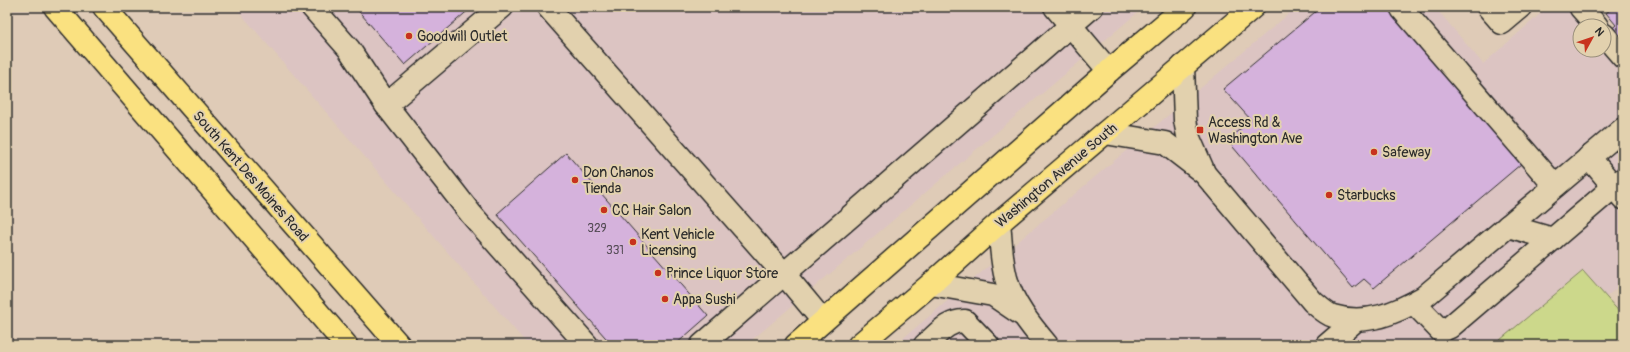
<svg xmlns="http://www.w3.org/2000/svg" width="1630" height="352" font-family="Pangolin,sans-serif">
<style>
.built{fill:#dcc4c2}
.green{fill:#ccd88b;stroke:#7c825b}
.building{fill:#d5b2dc;stroke:#2b2b2b}
.lines{fill:none;stroke-linecap:round;stroke-linejoin:round}
.minor-casing{stroke:#2b2b2b;stroke-width:25}
.major-casing{stroke:#2b2b2b;stroke-width:25}
.highway-casing{stroke:#2b2b2b;stroke-width:25}
.minor{stroke:#e2d1ae;stroke-width:22}
.major{stroke:#fae180;stroke-width:22}
.highway{stroke:#fae180;stroke-width:22}
.poi-dot{fill:#c8321e;stroke:#e2d1ae;stroke-width:1.5}
.labels{text-anchor:middle;stroke-width:4;stroke-linejoin:round;paint-order:stroke}
.number-label{font-size:12px;fill:#564d57}
.poi-label{font-size:14px;fill:#2b2b2b;stroke:#e2d1ae;text-anchor:start}
.street-label{font-size:14px;fill:#2b2b2b;stroke:#e2d1ae}
</style>
<rect width="100%" height="100%" fill="#dfcbb7"/>
<filter id="ink" filterUnits="userSpaceOnUse"><feTurbulence type="fractalNoise" baseFrequency=".025" numOctaves="2"/><feDisplacementMap in="SourceGraphic" scale="8" xChannelSelector="R" yChannelSelector="G"/><feConvolveMatrix kernelMatrix="1 2 1 2 8 2 1 2 1" color-interpolation-filters="sRGB"/></filter>
<g filter="url(#ink)">
<g class="built">
<path d="M 235,7 L 1144,7 L 746,345 L 528,345 Z"/>
<path d="M 1297,7 L 1435,7 L 1483,64 L 1548,7 L 1567,7 L 1583,26 L 1580,26 L 1580,50 L 1603,50 L 1623,73 L 1623,283 L 1606,297 L 1583,271 L 1494,345 L 895,345 Z"/>
</g>
<path class="green" d="M 1583,271 L 1623,316 L 1623,345 L 1494,345 Z"/>
<g class="building">
<path d="M 355,7 L 472,7 L 405,65 Z"/>
<path d="M 1321,7 L 1393,7 L 1390,10 L 1521,164 L 1374,288 L 1364,279 L 1353,288 L 1227,140 L 1251,120 L 1223,89 Z"/>
<path d="M 1614,7 L 1623,7 L 1623,47 L 1609,31 L 1616,25 L 1606,13 Z"/>
<path d="M 566,153 L 708,316 L 675,345 L 612,345 L 497,214 Z"/>
</g>
<g class="lines">
<g class="minor-casing">
<g id="minor">
<path d="M 312,7 L 349,49 L 386,105 L 471,214 L 587,345"/>
<path d="M 548,7 L 784,274 L 823,321"/>
<path d="M 1055,7 L 1109,71"/>
<path d="M 1488,7 L 1502,23 L 1521,7"/>
<path d="M 1583,7 L 1581,8 L 1597,26"/>
<path d="M 1402,9 L 1555,186"/>
<path d="M 1604,35 L 1623,57"/>
<path d="M 1183,66 L 1185,120 L 1188,136 L 1203,170"/>
<path d="M 386,105 L 502,7"/>
<path d="M 1105,133 L 1165,143 L 1204,173 L 1313,302 C 1319,307 1326,314 1333,316 C 1366,326 1396,313 1424,297 L 1623,129"/>
<path d="M 1589,157 L 1623,198"/>
<path d="M 999,223 C 1001,241 1001,260 1006,278 C 1012,303 1031,326 1047,345"/>
<path d="M 1508,226 L 1553,239"/>
<path d="M 931,284 L 993,295 L 1021,314"/>
<path d="M 1414,303 L 1441,331 L 1450,327 L 1623,179"/>
<path d="M 702,345 L 1092,7"/>
<path d="M 925,345 C 937,335 948,320 965,321 L 988,345"/>
<path d="M 1327,345 L 1356,320"/>
</g>
</g>
<g class="major-casing">
<g id="major">
<path d="M 796,345 L 1109,71 L 1185,7"/>
<path d="M 859,345 L 931,284 L 999,223 L 1253,7"/>
</g>
</g>
<g class="highway-casing">
<g id="highway">
<path d="M 55,7 L 346,345"/>
<path d="M 104,7 L 399,345"/>
</g>
</g>
<use href="#minor" class="minor"/>
<use href="#major" class="major"/>
<use href="#highway" class="highway"/>
</g>
</g>
<g class="poi-dot">
<circle cx="409" cy="36" r="4"/>
<rect x="1196" y="126" width="8" height="8" rx="2"/>
<circle cx="1374" cy="152" r="4"/>
<circle cx="575" cy="180" r="4"/>
<circle cx="1329" cy="195" r="4"/>
<circle cx="604" cy="210" r="4"/>
<circle cx="633" cy="242" r="4"/>
<circle cx="658" cy="273" r="4"/>
<circle cx="665" cy="299" r="4"/>
</g>
<g class="labels">
<g class="number-label">
<text x="597" y="232">329</text>
<text x="615" y="254">331</text>
</g>
<g class="poi-label">
<text x="417" y="41">Goodwill Outlet</text>
<text x="1208" y="127">Access Rd &amp;<tspan x="1208" dy="16">Washington Ave</tspan></text>
<text x="1382" y="157">Safeway</text>
<text x="583" y="177">Don Chanos<tspan x="583" dy="16">Tienda</tspan></text>
<text x="1337" y="200">Starbucks</text>
<text x="612" y="215">CC Hair Salon</text>
<text x="641" y="239">Kent Vehicle<tspan x="641" dy="16">Licensing</tspan></text>
<text x="666" y="278">Prince Liquor Store</text>
<text x="673" y="304">Appa Sushi</text>
</g>
<g class="street-label">
<text transform="translate(1056 175) rotate(-40)" y="5">Washington Avenue South</text>
<text transform="translate(251 176) rotate(49)" y="5">South Kent Des Moines Road</text>
</g>
</g>
<rect width="1630" height="352" fill="none" stroke="#e2d1ae" stroke-width="24"/>
<rect x="12" y="12" width="1606" height="328" fill="none" stroke="#2b2b2b" stroke-width="1.5" filter="url(#ink)"/>
<g transform="translate(1592 38) rotate(50)"><circle r="19" fill="#e2d1ae" stroke="#998f7a"/>
<path d="M0-3L7 15L0 10L-7 15Z" fill="#c8321e"/>
<text y="-6" font-size="11" font-weight="bold" text-anchor="middle" fill="#2b2b2b">N</text>
</g>
</svg>
